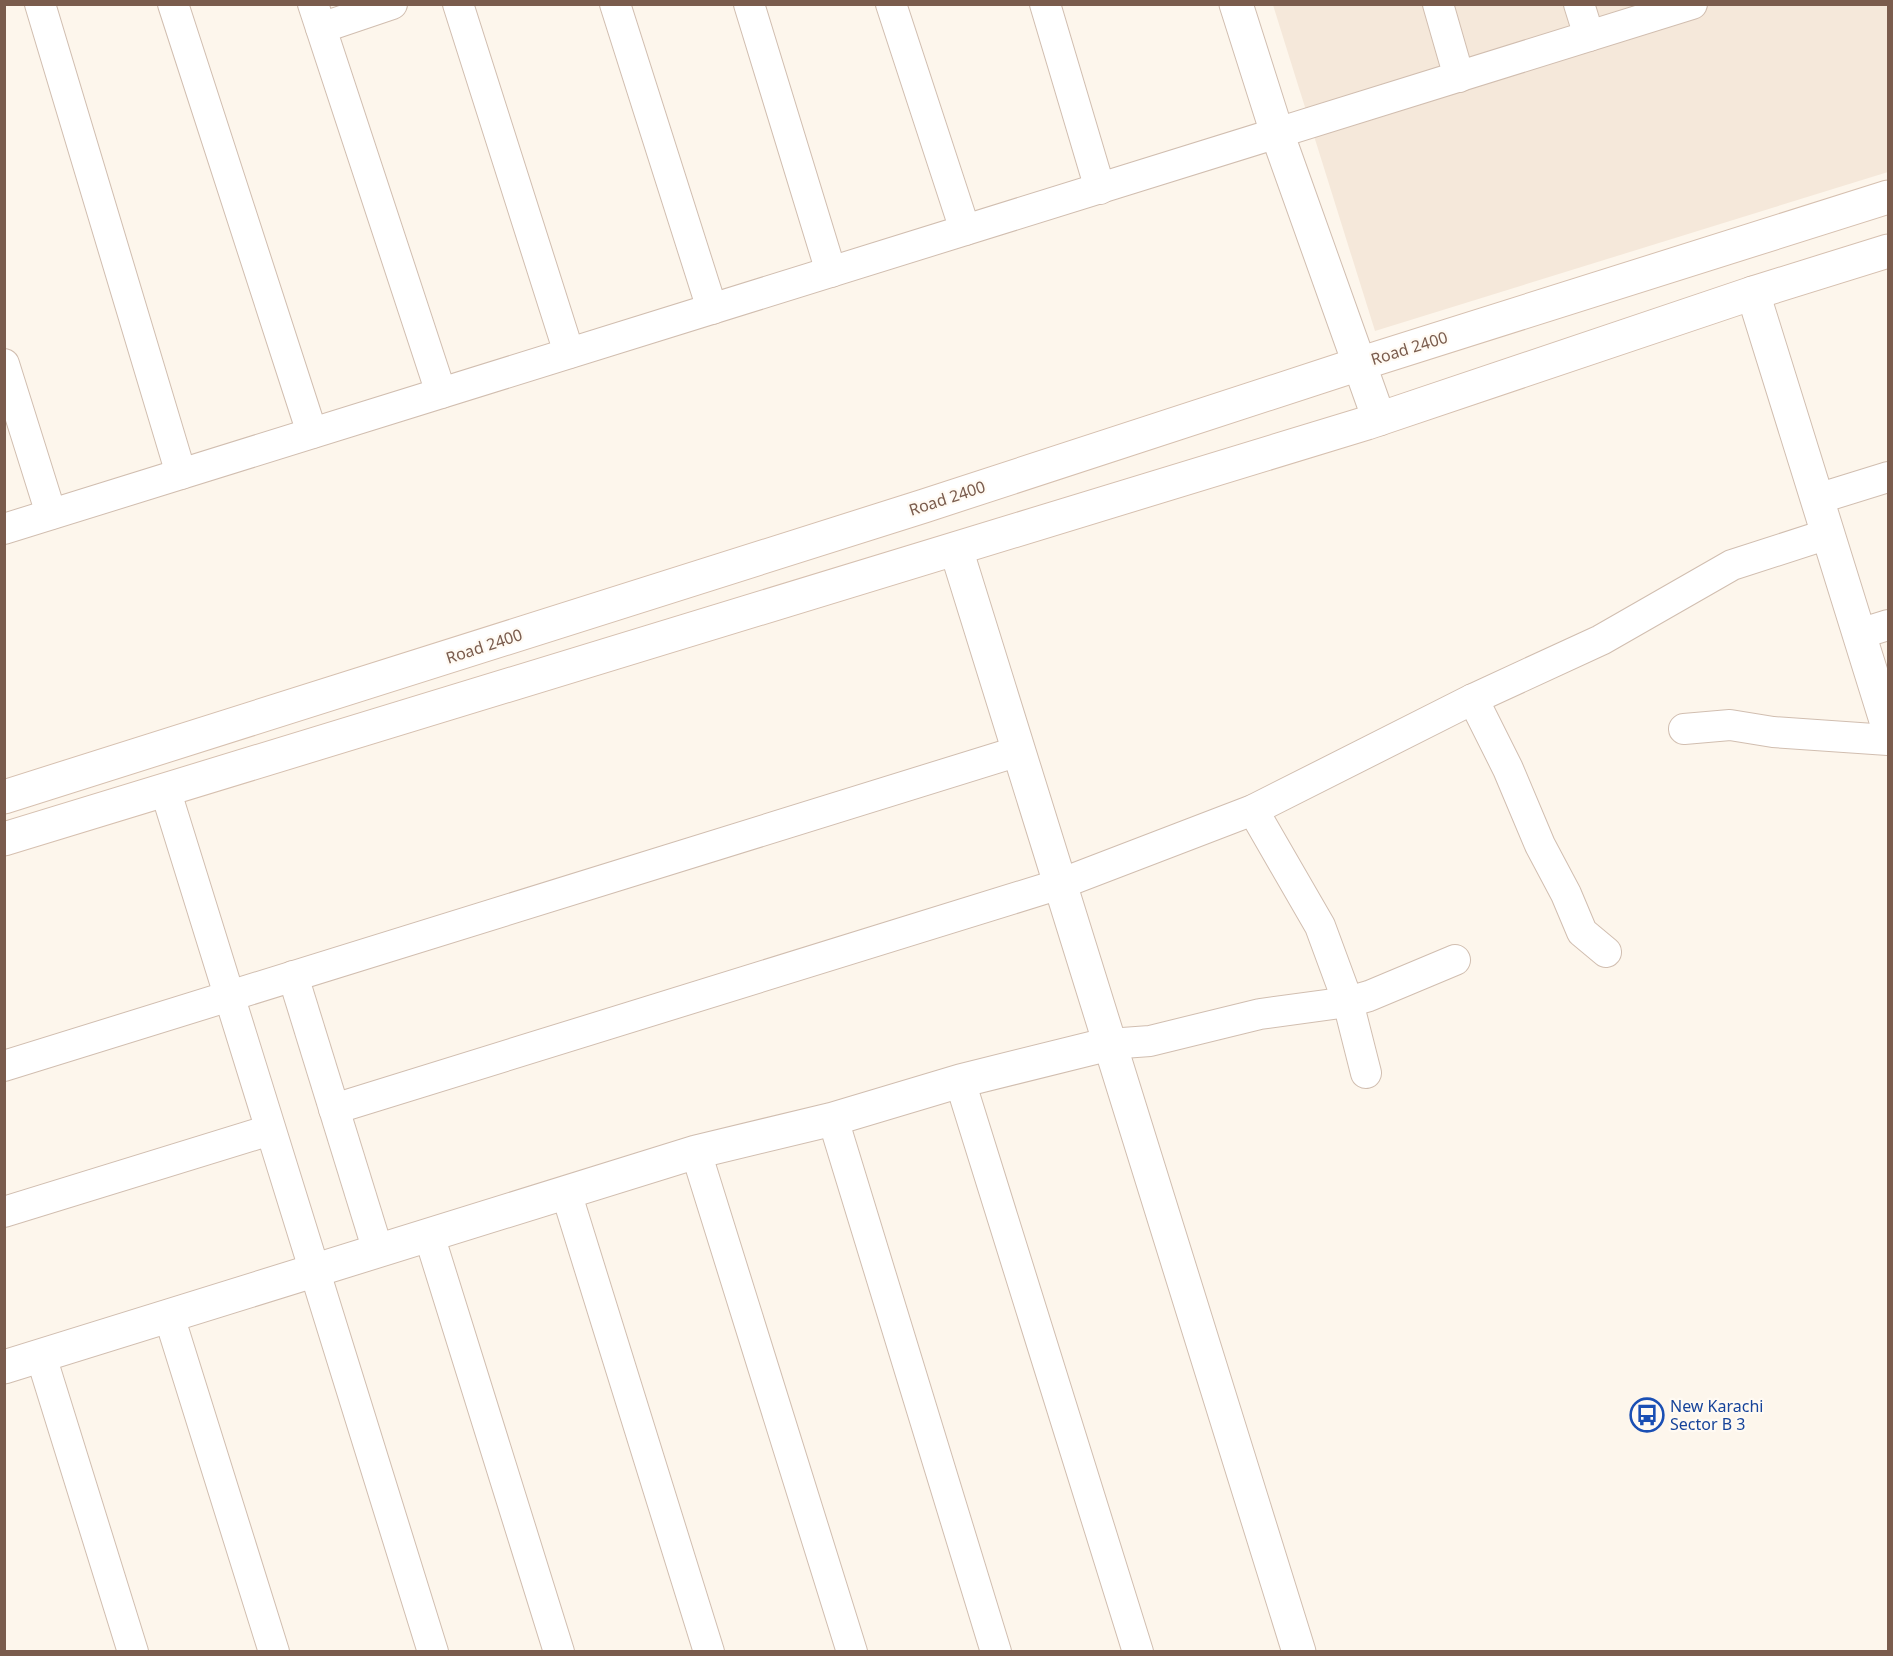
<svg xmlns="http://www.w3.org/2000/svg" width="1893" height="1656" font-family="'Noto Sans',sans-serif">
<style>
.residential{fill:#f5e8da}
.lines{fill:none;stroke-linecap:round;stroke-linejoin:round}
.minor-casing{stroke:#d1beb0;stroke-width:32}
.tertiary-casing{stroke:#d1beb0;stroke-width:35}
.secondary-casing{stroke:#d6c0b0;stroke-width:35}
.minor{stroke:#fff;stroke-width:30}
.tertiary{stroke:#fff;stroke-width:33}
.secondary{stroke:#fff;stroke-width:33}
.labels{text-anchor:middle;stroke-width:4.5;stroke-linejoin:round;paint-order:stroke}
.street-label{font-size:16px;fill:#7a5c4d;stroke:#fffaf3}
.transit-label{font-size:16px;fill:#164399;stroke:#fffaf3;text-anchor:start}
</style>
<rect width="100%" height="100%" fill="#fdf6ec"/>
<path class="residential" d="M 1273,5 L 1888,5 L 1888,172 L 1375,331 Z"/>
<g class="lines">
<g class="minor-casing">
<g id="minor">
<path d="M 40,4 L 181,474"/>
<path d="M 173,4 L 312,433"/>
<path d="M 313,4 L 441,393"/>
<path d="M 458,4 L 569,353"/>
<path d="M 615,4 L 712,309"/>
<path d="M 749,4 L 831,272"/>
<path d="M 891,4 L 965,230"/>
<path d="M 1045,4 L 1100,189"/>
<path d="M 1438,4 L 1459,77"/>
<path d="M 1579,4 L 1589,36"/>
<path d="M 321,28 L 392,4"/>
<path d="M 4,364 L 51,514"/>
<path d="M 1817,499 L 1888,477"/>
<path d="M 4,529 L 1692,4"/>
<path d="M 1859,634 L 1888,625"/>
<path d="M 1473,699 L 1508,769 L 1540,845 L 1566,894 L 1582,932 L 1606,952"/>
<path d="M 1684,729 L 1730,725 L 1773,732 L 1888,740"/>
<path d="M 165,789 L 433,1652"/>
<path d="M 293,976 L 378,1251"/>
<path d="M 1109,1044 L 1150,1041 L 1260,1014 L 1348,1002 L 1320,926 L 1253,810"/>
<path d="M 4,1066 L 1019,751"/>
<path d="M 1366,1073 L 1348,1002 L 1369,996 L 1455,960"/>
<path d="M 960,1081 L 1138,1652"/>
<path d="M 334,1109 L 1060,884 L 1253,810 L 1473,699 L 1601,640 L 1732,565 L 1828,534"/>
<path d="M 833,1119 L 996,1652"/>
<path d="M 696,1152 L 852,1652"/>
<path d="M 566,1192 L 709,1652"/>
<path d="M 4,1212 L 270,1130"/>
<path d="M 429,1235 L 559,1652"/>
<path d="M 169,1316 L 274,1652"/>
<path d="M 41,1356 L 133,1652"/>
</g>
</g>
<g class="tertiary-casing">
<g id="tertiary">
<path d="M 1236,4 L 1277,133 L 1379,419"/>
<path d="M 1753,293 L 1888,727"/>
<path d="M 956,549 L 1299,1652"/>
<path d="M 4,1367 L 696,1152 L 833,1119 L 960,1081 L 1109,1044"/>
</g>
</g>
<g class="secondary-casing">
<g id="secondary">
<path d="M 4,797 L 924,506 L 1359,364 L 1888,197"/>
<path d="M 4,839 L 1367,423 L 1753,293 L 1888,251"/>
</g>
</g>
<use href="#minor" class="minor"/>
<use href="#tertiary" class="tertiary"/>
<use href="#secondary" class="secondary"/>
</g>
<defs>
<g id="bus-ring" transform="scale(1.725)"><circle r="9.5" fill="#fffaf3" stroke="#1a4fb4" stroke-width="1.5"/><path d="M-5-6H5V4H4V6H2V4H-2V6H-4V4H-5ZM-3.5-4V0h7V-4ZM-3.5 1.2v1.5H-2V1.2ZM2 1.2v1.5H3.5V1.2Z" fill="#1a4fb4"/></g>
</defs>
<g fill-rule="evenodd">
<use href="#bus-ring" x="1647" y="1415"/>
</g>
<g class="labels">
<g class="street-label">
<text transform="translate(1409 348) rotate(-17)" y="6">Road 2400</text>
<text transform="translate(947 498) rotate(-18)" y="6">Road 2400</text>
<text transform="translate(484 646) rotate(-18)" y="6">Road 2400</text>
</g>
<g class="transit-label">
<text x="1670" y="1412">New Karachi<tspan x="1670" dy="18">Sector B 3</tspan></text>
</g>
</g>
<rect width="1893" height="1656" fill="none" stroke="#7a5c4d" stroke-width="12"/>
</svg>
